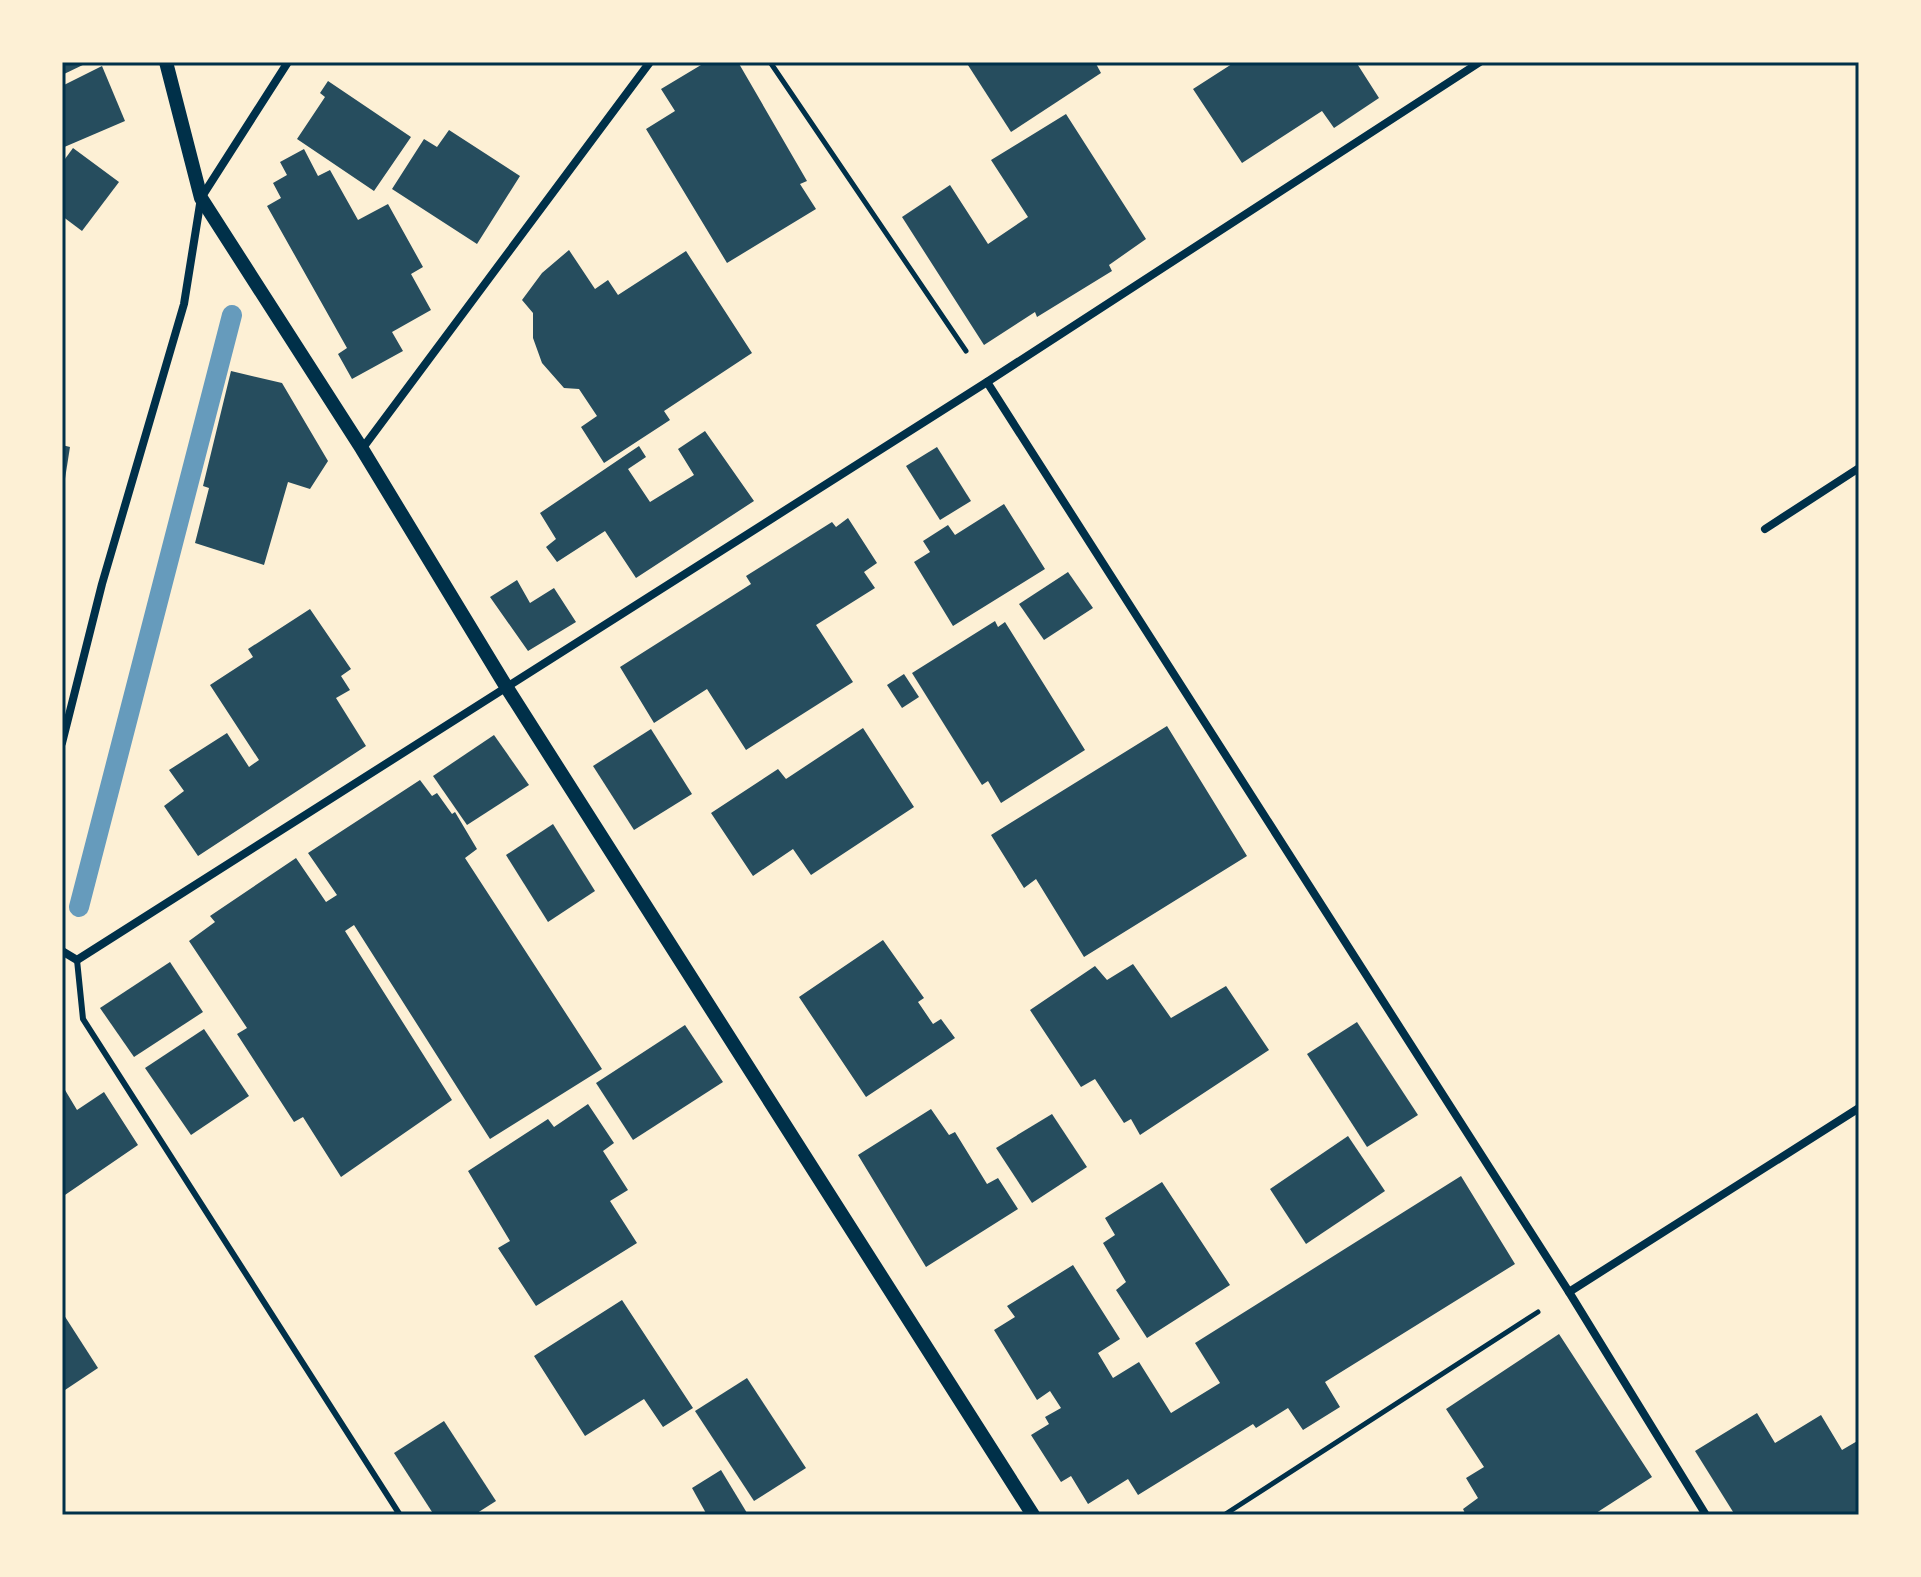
<svg xmlns="http://www.w3.org/2000/svg" width="1921" height="1577" font-family="Manrope,sans-serif">
<style>
.lines{fill:none;stroke-linecap:round;stroke-linejoin:round}
.stream{stroke:#669bbc;stroke-width:20}
.building{fill:#264d5e}
.path{stroke:#003049;stroke-width:5}
.service{stroke:#003049;stroke-width:6}
.minor{stroke:#003049;stroke-width:8}
.tertiary{stroke:#003049;stroke-width:14}
.neatline{fill:none;stroke:#003049;stroke-width:3}
</style>
<rect width="100%" height="100%" fill="#fdf0d5"/>
<g class="lines">
<path class="stream" d="M 79,907 L 232,315"/>
</g>
<g class="building">
<path d="M 62,62 L 89,62 L 62,75 Z"/>
<path d="M 706,62 L 738,62 L 807,181 L 800,184 L 816,209 L 727,263 L 646,129 L 675,111 L 661,89 Z"/>
<path d="M 966,62 L 1095,62 L 1101,73 L 1011,132 Z"/>
<path d="M 1235,62 L 1356,62 L 1379,98 L 1334,128 L 1322,111 L 1242,163 L 1193,89 Z"/>
<path d="M 102,66 L 125,121 L 62,148 L 62,86 Z"/>
<path d="M 328,81 L 411,137 L 374,191 L 297,139 L 325,97 L 320,93 Z"/>
<path d="M 1066,114 L 1146,239 L 1109,265 L 1112,271 L 1037,317 L 1035,312 L 984,345 L 902,217 L 950,185 L 988,244 L 1028,217 L 991,160 Z"/>
<path d="M 449,130 L 520,176 L 477,244 L 392,189 L 424,139 L 437,147 Z"/>
<path d="M 73,148 L 119,182 L 82,231 L 62,216 L 62,163 Z"/>
<path d="M 304,149 L 318,176 L 330,170 L 358,220 L 388,204 L 423,267 L 411,274 L 431,310 L 392,332 L 403,351 L 352,379 L 338,354 L 347,348 L 267,206 L 281,198 L 273,183 L 287,175 L 280,162 Z"/>
<path d="M 569,250 L 595,289 L 608,280 L 618,295 L 686,251 L 752,353 L 664,411 L 670,420 L 604,463 L 581,427 L 597,416 L 579,389 L 564,388 L 542,363 L 533,338 L 533,313 L 522,300 L 542,273 Z"/>
<path d="M 231,371 L 282,383 L 328,461 L 310,489 L 288,482 L 264,565 L 195,543 L 209,488 L 203,486 Z"/>
<path d="M 705,431 L 754,501 L 636,578 L 605,531 L 557,562 L 546,547 L 556,539 L 540,513 L 639,446 L 646,457 L 628,469 L 650,502 L 694,475 L 678,449 Z"/>
<path d="M 62,445 L 70,447 L 64,485 L 62,485 Z"/>
<path d="M 937,447 L 971,501 L 940,520 L 906,466 Z"/>
<path d="M 1004,504 L 1045,569 L 953,626 L 914,562 L 930,552 L 923,541 L 948,525 L 955,535 Z"/>
<path d="M 848,518 L 877,563 L 864,572 L 875,588 L 816,625 L 853,682 L 746,750 L 707,689 L 654,723 L 620,667 L 751,584 L 746,576 L 832,522 L 836,527 Z"/>
<path d="M 1068,572 L 1093,608 L 1044,640 L 1019,604 Z"/>
<path d="M 517,580 L 530,603 L 554,588 L 576,622 L 528,651 L 490,597 Z"/>
<path d="M 310,609 L 351,669 L 341,676 L 350,690 L 336,698 L 366,746 L 198,856 L 164,806 L 184,791 L 169,770 L 227,733 L 249,767 L 259,760 L 210,685 L 253,657 L 248,649 Z"/>
<path d="M 995,621 L 998,627 L 1005,622 L 1085,750 L 1001,803 L 988,781 L 982,785 L 912,673 Z"/>
<path d="M 904,674 L 919,697 L 902,708 L 887,685 Z"/>
<path d="M 1167,726 L 1247,856 L 1084,957 L 1036,879 L 1024,888 L 991,835 Z"/>
<path d="M 863,728 L 914,807 L 811,875 L 793,849 L 753,876 L 711,813 L 778,769 L 786,779 Z"/>
<path d="M 651,729 L 692,794 L 634,830 L 593,766 Z"/>
<path d="M 494,735 L 529,785 L 467,825 L 433,776 Z"/>
<path d="M 420,780 L 432,796 L 437,793 L 452,814 L 455,812 L 477,849 L 465,858 L 602,1069 L 490,1139 L 354,925 L 345,931 L 452,1100 L 341,1177 L 303,1117 L 294,1122 L 237,1034 L 247,1028 L 189,941 L 215,922 L 210,916 L 296,858 L 326,902 L 337,895 L 308,853 Z"/>
<path d="M 553,824 L 595,891 L 548,922 L 506,855 Z"/>
<path d="M 883,940 L 924,998 L 918,1002 L 933,1024 L 941,1019 L 955,1038 L 866,1097 L 799,997 Z"/>
<path d="M 170,962 L 203,1012 L 134,1057 L 100,1008 Z"/>
<path d="M 1133,964 L 1171,1018 L 1226,986 L 1269,1050 L 1140,1135 L 1131,1119 L 1124,1123 L 1095,1079 L 1081,1087 L 1030,1010 L 1095,966 L 1107,980 Z"/>
<path d="M 1357,1022 L 1418,1115 L 1367,1147 L 1307,1054 Z"/>
<path d="M 685,1025 L 723,1082 L 633,1140 L 596,1083 Z"/>
<path d="M 204,1029 L 249,1096 L 191,1135 L 145,1068 Z"/>
<path d="M 62,1085 L 77,1110 L 104,1092 L 138,1145 L 62,1197 Z"/>
<path d="M 588,1104 L 614,1143 L 603,1151 L 628,1190 L 610,1201 L 637,1243 L 536,1306 L 498,1248 L 510,1241 L 468,1171 L 548,1119 L 554,1127 Z"/>
<path d="M 931,1109 L 949,1135 L 955,1132 L 987,1184 L 998,1178 L 1018,1209 L 926,1267 L 858,1155 Z"/>
<path d="M 1052,1114 L 1087,1167 L 1032,1203 L 996,1148 Z"/>
<path d="M 1348,1136 L 1385,1191 L 1306,1244 L 1270,1189 Z"/>
<path d="M 1461,1176 L 1515,1264 L 1325,1382 L 1340,1407 L 1303,1430 L 1288,1408 L 1256,1428 L 1253,1424 L 1138,1495 L 1128,1479 L 1088,1504 L 1071,1476 L 1061,1482 L 1031,1435 L 1049,1424 L 1045,1417 L 1061,1408 L 1050,1391 L 1037,1400 L 994,1330 L 1015,1317 L 1007,1306 L 1073,1265 L 1120,1339 L 1098,1353 L 1113,1378 L 1139,1362 L 1171,1413 L 1220,1383 L 1195,1343 Z"/>
<path d="M 1162,1182 L 1230,1285 L 1147,1338 L 1116,1290 L 1126,1282 L 1103,1243 L 1115,1235 L 1105,1218 Z"/>
<path d="M 622,1300 L 693,1408 L 663,1427 L 644,1399 L 585,1436 L 534,1356 Z"/>
<path d="M 62,1312 L 98,1368 L 62,1392 Z"/>
<path d="M 1559,1334 L 1652,1477 L 1593,1515 L 1466,1515 L 1463,1509 L 1478,1498 L 1466,1478 L 1484,1467 L 1446,1409 Z"/>
<path d="M 747,1378 L 806,1468 L 754,1501 L 695,1411 Z"/>
<path d="M 1757,1413 L 1775,1443 L 1821,1415 L 1842,1450 L 1859,1440 L 1859,1515 L 1735,1515 L 1695,1451 Z"/>
<path d="M 444,1421 L 496,1501 L 474,1515 L 434,1515 L 394,1453 Z"/>
<path d="M 721,1470 L 747,1513 L 744,1515 L 707,1515 L 692,1488 Z"/>
</g>
<g class="lines">
<g class="path">
<path d="M 770,62 L 966,351"/>
<path d="M 1224,1515 L 1538,1312"/>
</g>
<path class="service" d="M 77,960 L 83,1019 L 400,1515"/>
<g class="minor">
<path d="M 987,382 L 1569,1292 L 1706,1515"/>
<path d="M 362,449 L 650,62"/>
<path d="M 1765,529 L 1859,468"/>
<path d="M 62,743 L 102,584 L 184,304 L 201,198 L 288,62"/>
<path d="M 62,951 L 77,960 L 987,382 L 1480,62"/>
<path d="M 1569,1292 L 1859,1108"/>
</g>
<path class="tertiary" d="M 166,62 L 201,198 L 362,449 L 507,688 L 1033,1515"/>
</g>
<rect width="1921" height="1577" fill="none" stroke="#fdf0d5" stroke-width="128"/>
<rect x="64" y="64" width="1793" height="1449" class="neatline"/>
</svg>
